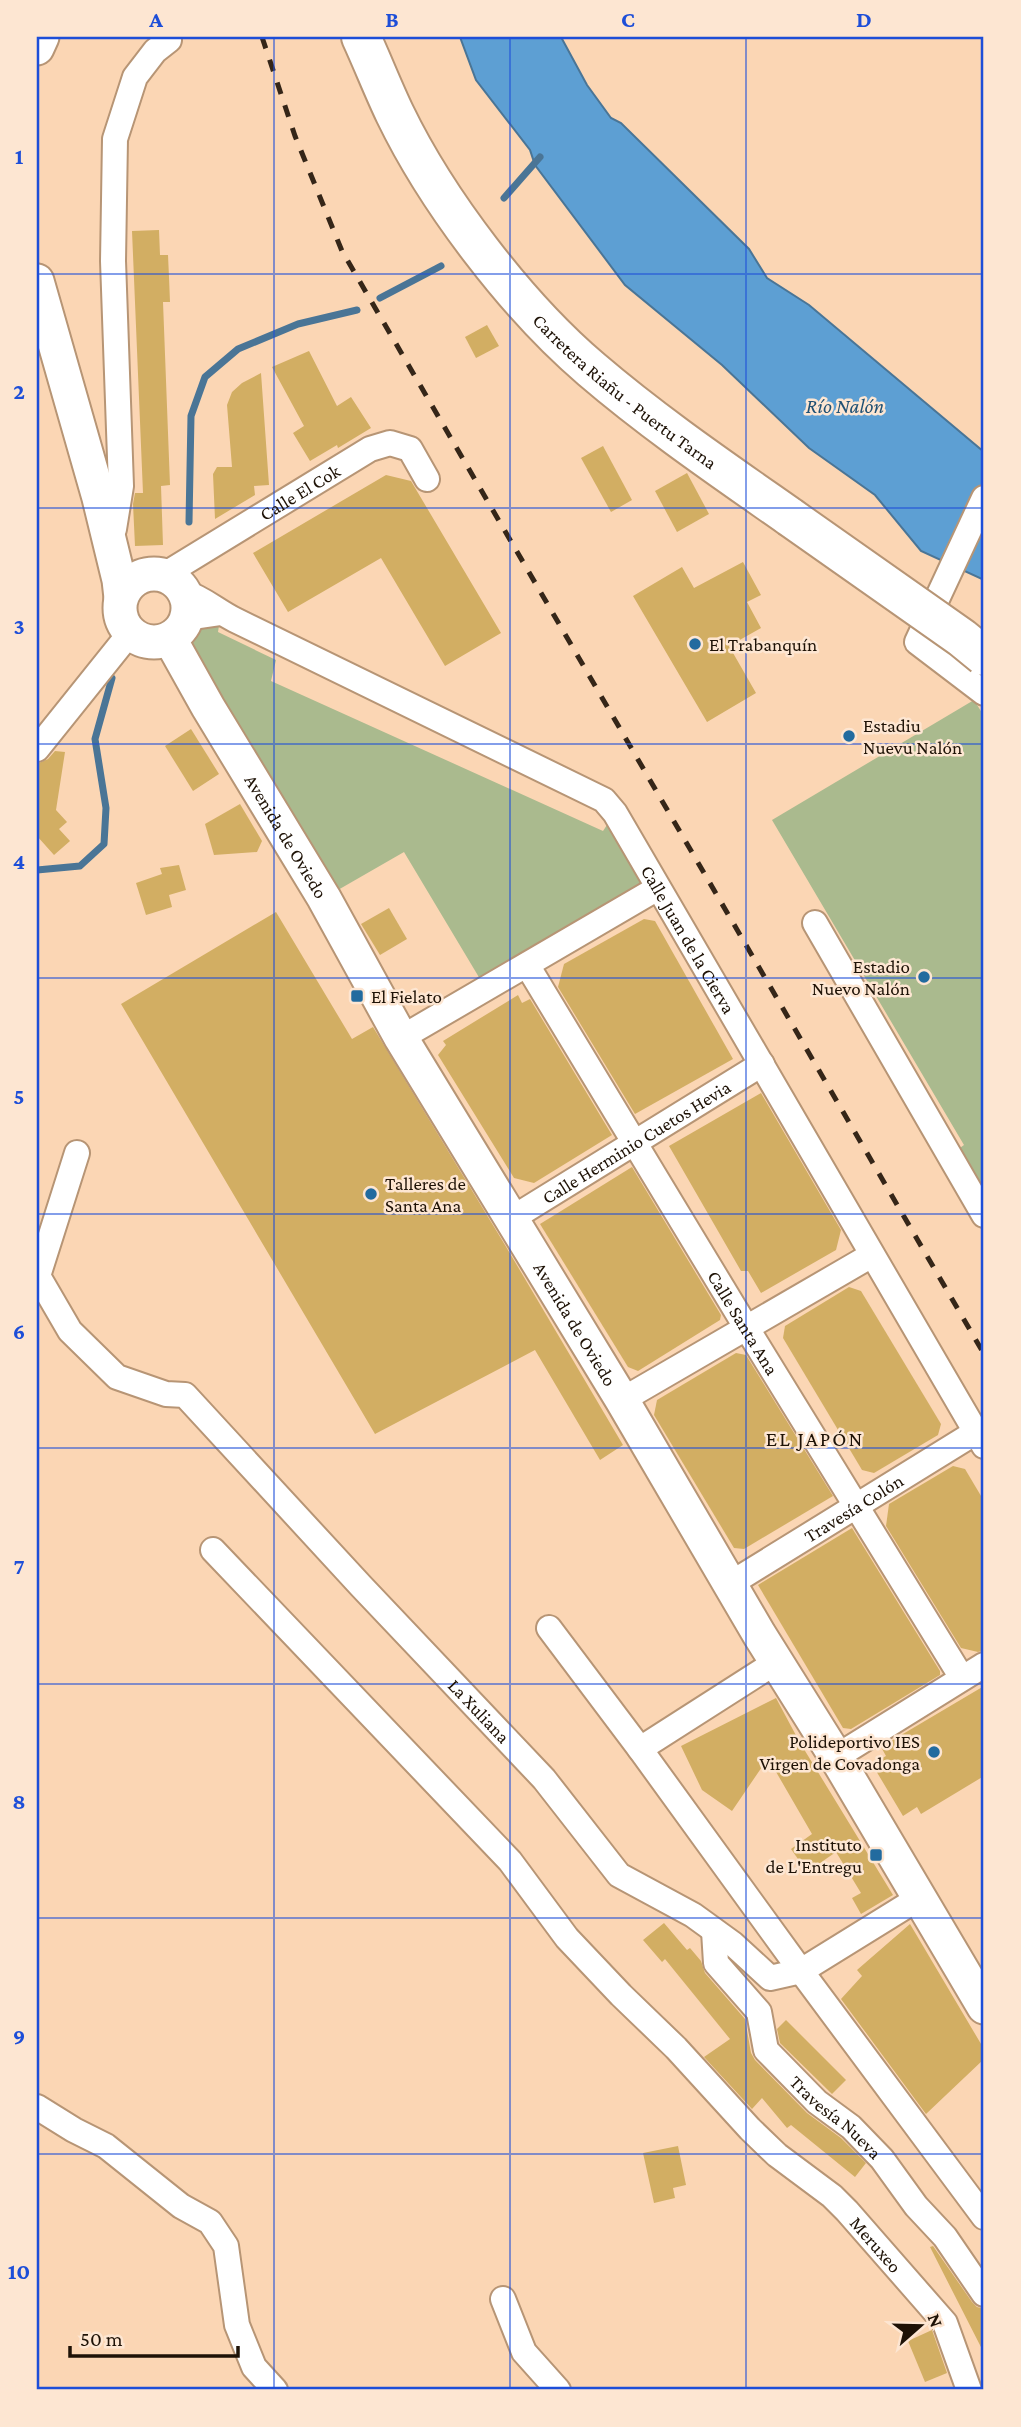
<svg xmlns="http://www.w3.org/2000/svg" width="1021" height="2427" font-family="'Crimson Pro',serif">
<style>
.green{fill:#aaba8e}
.water{fill:#5d9fd3;stroke:#4a7596;stroke-width:2}
.lines{fill:none;stroke-linecap:round;stroke-linejoin:round}
.stream{stroke:#4a7596;stroke-width:7}
.building{fill:#d2ae63}
.street-casing{stroke:#b79575;stroke-width:28}
.secondary-casing{stroke:#b79575;stroke-width:37}
.primary-casing{stroke:#b79575;stroke-width:42}
.street{stroke:#fff;stroke-width:24}
.secondary{stroke:#fff;stroke-width:33}
.primary{stroke:#fff;stroke-width:38}
.rail{stroke:#352618;stroke-width:5;stroke-dasharray:12 12;stroke-linecap:butt}
.primary-bridge-casing{stroke:#b79575;stroke-width:42;stroke-linecap:butt}
.primary-bridge{stroke:#fff;stroke-width:38}
.grid{fill:none;stroke:#1d4ed8;stroke-width:2;stroke-opacity:0.55}
.poi-dot{fill:#226b9f;stroke:#fde6d2;stroke-width:2.5}
.labels{text-anchor:middle;stroke-width:5;stroke-linejoin:round;paint-order:stroke}
.street-label{font-size:19px;fill:#1e1206;stroke:#fde6d2}
.poi-label{font-size:19px;fill:#1e1206;stroke:#fde6d2;text-anchor:start}
.water-label{font-size:21px;font-style:italic;fill:#1f5074;stroke:#fde6d2}
.neighbourhood-label{font-size:21px;letter-spacing:2px;fill:#1e1206;stroke:#fde6d2}
.neatline{fill:none;stroke:#1d4ed8;stroke-width:2.5}
.grid-label{font-size:23px;text-anchor:middle;font-weight:bold;fill:#1d4ed8}
</style>
<rect width="100%" height="100%" fill="#fbd6b4"/>
<g class="green">
<path d="M 221,613 L 218,632 L 276,660 L 271,681 L 603,831 L 615,813 L 658,888 L 486,989 L 404,852 L 324,898 L 181,630 Z"/>
<path d="M 974,700 L 984,716 L 984,1215 L 950,1155 L 964,1145 L 772,820 Z"/>
</g>
<path class="water" d="M 460,37 L 561,37 L 587,85 L 611,118 L 621,123 L 749,249 L 767,278 L 809,305 L 984,452 L 984,580 L 921,551 L 875,495 L 809,448 L 722,365 L 625,285 L 535,165 L 530,150 L 476,80 Z"/>
<g class="lines">
<g class="stream">
<path d="M 504,198 L 540,157"/>
<path d="M 380,298 L 441,266"/>
<path d="M 189,522 L 191,416 L 205,377 L 238,349 L 298,324 L 357,310"/>
<path d="M 37,870 L 80,866 L 104,844 L 106,808 L 95,739 L 112,678"/>
</g>
</g>
<g class="building">
<path d="M 159,230 L 160,255 L 168,255 L 169,277 L 170,302 L 163,302 L 170,485 L 161,486 L 163,545 L 135,546 L 133,504 L 135,493 L 143,493 L 132,231 Z"/>
<path d="M 487,325 L 499,346 L 476,358 L 465,337 Z"/>
<path d="M 309,351 L 337,406 L 351,397 L 371,428 L 338,448 L 337,445 L 310,461 L 293,433 L 304,426 L 272,367 Z"/>
<path d="M 261,373 L 269,485 L 254,486 L 255,495 L 215,519 L 213,474 L 217,467 L 232,467 L 227,405 L 232,392 L 242,383 Z"/>
<path d="M 603,446 L 632,500 L 611,512 L 581,458 Z"/>
<path d="M 687,473 L 709,514 L 677,532 L 655,491 Z"/>
<path d="M 386,475 L 411,481 L 501,633 L 445,666 L 381,558 L 288,612 L 253,553 Z"/>
<path d="M 743,562 L 761,595 L 747,602 L 761,628 L 729,646 L 756,693 L 707,722 L 633,596 L 682,567 L 694,588 Z"/>
<path d="M 191,729 L 219,774 L 193,791 L 165,746 Z"/>
<path d="M 55,751 L 65,752 L 56,810 L 67,822 L 59,829 L 70,841 L 54,855 L 37,836 L 37,769 L 39,763 L 48,759 Z"/>
<path d="M 240,804 L 262,841 L 257,852 L 214,855 L 205,824 Z"/>
<path d="M 179,865 L 186,890 L 169,895 L 172,907 L 146,915 L 136,883 L 162,874 L 160,868 Z"/>
<path d="M 389,908 L 407,939 L 380,955 L 361,924 Z"/>
<path d="M 276,912 L 352,1039 L 373,1027 L 505,1245 L 623,1445 L 600,1460 L 535,1350 L 375,1434 L 121,1004 Z"/>
<path d="M 644,919 L 655,921 L 733,1059 L 635,1114 L 558,987 L 564,964 Z"/>
<path d="M 518,995 L 522,1003 L 530,999 L 612,1135 L 534,1183 L 514,1178 L 438,1055 L 446,1045 L 443,1041 Z"/>
<path d="M 761,1093 L 841,1230 L 836,1250 L 761,1293 L 748,1271 L 741,1271 L 669,1146 Z"/>
<path d="M 632,1167 L 721,1315 L 720,1320 L 638,1371 L 628,1367 L 540,1224 Z"/>
<path d="M 849,1287 L 861,1291 L 941,1424 L 938,1435 L 874,1473 L 862,1470 L 783,1338 L 785,1326 Z"/>
<path d="M 736,1353 L 746,1355 L 833,1496 L 744,1549 L 734,1548 L 654,1415 L 657,1400 Z"/>
<path d="M 953,1466 L 965,1469 L 984,1501 L 984,1650 L 978,1652 L 961,1648 L 886,1526 L 889,1504 Z"/>
<path d="M 852,1528 L 940,1671 L 940,1675 L 851,1729 L 843,1728 L 758,1585 Z"/>
<path d="M 984,1686 L 984,1776 L 921,1814 L 917,1807 L 903,1816 L 872,1764 L 886,1756 L 881,1747 Z"/>
<path d="M 776,1698 L 799,1741 L 893,1895 L 861,1914 L 852,1898 L 861,1893 L 836,1852 L 807,1872 L 791,1849 L 812,1834 L 768,1758 L 732,1811 L 702,1790 L 681,1746 Z"/>
<path d="M 664,1923 L 687,1950 L 690,1948 L 701,1961 L 705,1973 L 745,2019 L 751,2053 L 755,2060 L 807,2113 L 841,2138 L 866,2163 L 855,2177 L 791,2125 L 787,2128 L 762,2098 L 752,2109 L 704,2057 L 730,2039 L 665,1959 L 662,1962 L 643,1940 Z"/>
<path d="M 910,1924 L 984,2049 L 984,2059 L 926,2114 L 841,1999 L 862,1976 L 857,1970 Z"/>
<path d="M 786,2020 L 846,2080 L 832,2094 L 780,2043 L 777,2029 Z"/>
<path d="M 678,2146 L 686,2185 L 673,2188 L 675,2198 L 654,2203 L 643,2153 Z"/>
<path d="M 933,2246 L 972,2302 L 977,2307 L 984,2309 L 984,2353 L 930,2247 Z"/>
<path d="M 932,2330 L 947,2373 L 925,2382 L 908,2341 Z"/>
</g>
<g class="lines">
<g class="street-casing">
<g id="street">
<path d="M 984,498 L 917,642 L 984,693"/>
<path d="M 114,529 L 121,486 L 113,261 L 115,139 L 135,77 L 155,51 L 169,40"/>
<path id="s1" d="M 164,575 L 370,449 L 390,443 L 410,449 L 427,479"/>
<path id="s2" d="M 184,592 C 203,598 217,611 235,620 L 604,800 L 615,813 L 984,1446"/>
<path d="M 187,618 L 221,613"/>
<path d="M 37,749 L 130,633"/>
<path d="M 815,923 L 984,1215"/>
<path id="s3" d="M 527,965 L 746,1327 L 962,1678"/>
<path d="M 401,1038 L 658,888"/>
<path id="s4" d="M 77,1153 L 38,1276 L 70,1331 L 117,1377 L 166,1394 L 185,1395 L 361,1586 L 544,1779 L 619,1875 L 693,1915 L 733,1944 L 770,1978 L 801,1971 L 919,1898"/>
<path id="s5" d="M 511,1219 L 762,1064"/>
<path d="M 622,1400 L 872,1255"/>
<path id="s6" d="M 213,1550 L 510,1861 L 567,1938 L 621,1995 L 676,2048 L 750,2129 L 777,2155 L 832,2196 L 847,2211 L 945,2323 L 969,2390"/>
<path id="s7" d="M 730,1584 L 976,1432"/>
<path d="M 549,1628 L 640,1749"/>
<path d="M 776,1662 L 640,1749 L 801,1971 L 984,2217"/>
<path d="M 836,1757 L 984,1665"/>
<path id="s8" d="M 714,1931 L 716,1963 L 759,2012 L 766,2050 L 817,2102 L 851,2127 L 882,2159 L 916,2206 L 945,2237 L 984,2294"/>
<path d="M 37,2107 L 74,2130 L 106,2146 L 181,2206 L 210,2222 L 226,2246 L 237,2325 L 254,2367 L 275,2390"/>
<path d="M 503,2299 L 524,2352 L 558,2390"/>
</g>
</g>
<g class="secondary-casing">
<g id="secondary">
<path d="M 37,48 L 42,37"/>
<path d="M 37,281 L 99,498 L 119,580 L 121,598"/>
<circle cx="154" cy="608" r="34"/>
<path id="s9" d="M 170,639 L 208,707 L 324,898 L 401,1038 L 622,1400 L 759,1634 L 836,1757 L 984,2007"/>
</g>
</g>
<g class="primary-casing">
<g id="primary">
<path id="s10" d="M 361,37 C 373,63 383,89 395,114 C 437,201 517,306 591,369 C 654,423 723,470 790,517"/>
</g>
</g>
<use href="#street" class="street"/>
<use href="#secondary" class="secondary"/>
<use href="#primary" class="primary"/>
<path class="rail" d="M 262,37 L 295,136 L 342,251 L 984,1354"/>
<g class="primary-bridge-casing">
<path id="primary-bridge" d="M 790,517 L 962,638 L 984,656"/>
</g>
<use href="#primary-bridge" class="primary-bridge"/>
</g>
<path class="grid" d="M 274,37 L 274,2390M 510,37 L 510,2390M 746,37 L 746,2390M 37,274 L 984,274M 37,508 L 984,508M 37,744 L 984,744M 37,978 L 984,978M 37,1214 L 984,1214M 37,1448 L 984,1448M 37,1684 L 984,1684M 37,1918 L 984,1918M 37,2154 L 984,2154"/>
<g class="poi-dot">
<circle cx="695" cy="644" r="7"/>
<circle cx="849" cy="736" r="7"/>
<circle cx="924" cy="977" r="7"/>
<rect x="350" y="989" width="14" height="14" rx="3.5"/>
<circle cx="371" cy="1194" r="7"/>
<circle cx="934" cy="1752" r="7"/>
<rect x="869" y="1848" width="14" height="14" rx="3.5"/>
</g>
<g class="labels">
<g class="street-label">
<text dy="7" stroke="none"><textPath href="#s10" startOffset="448">Carretera Riañu - Puertu Tarna</textPath></text>
<text dy="7" stroke="none"><textPath href="#s1" startOffset="159">Calle El Cok</textPath></text>
<text dy="7" stroke="none"><textPath href="#s9" startOffset="229">Avenida de Oviedo</textPath></text>
<text dy="7" stroke="none"><textPath href="#s2" startOffset="632">Calle Juan de la Cierva</textPath></text>
<text dy="7" stroke="none"><textPath href="#s5" startOffset="147">Calle Herminio Cuetos Hevia</textPath></text>
<text dy="7" stroke="none"><textPath href="#s3" startOffset="418">Calle Santa Ana</textPath></text>
<text dy="7" stroke="none"><textPath href="#s9" startOffset="796">Avenida de Oviedo</textPath></text>
<text dy="7" stroke="none"><textPath href="#s7" startOffset="145">Travesía Colón</textPath></text>
<text dy="7" stroke="none"><textPath href="#s4" startOffset="761">La Xuliana</textPath></text>
<text dy="7" stroke="none"><textPath href="#s8" startOffset="233">Travesía Nueva</textPath></text>
<text dy="7" stroke="none"><textPath href="#s6" startOffset="962">Meruxeo</textPath></text>
</g>
<g class="poi-label">
<text x="709" y="651">El Trabanquín</text>
<text x="863" y="732">Estadiu<tspan x="863" dy="22">Nuevu Nalón</tspan></text>
<text x="910" y="973" text-anchor="end">Estadio<tspan x="910" dy="22">Nuevo Nalón</tspan></text>
<text x="371" y="1003">El Fielato</text>
<text x="385" y="1190">Talleres de<tspan x="385" dy="22">Santa Ana</tspan></text>
<text x="920" y="1748" text-anchor="end">Polideportivo IES<tspan x="920" dy="22">Virgen de Covadonga</tspan></text>
<text x="862" y="1851" text-anchor="end">Instituto<tspan x="862" dy="22">de L'Entregu</tspan></text>
</g>
<g class="water-label">
<text x="845" y="413">Río Nalón</text>
</g>
<g class="neighbourhood-label">
<text x="815" y="1446">EL JAPÓN</text>
</g>
</g>
<rect width="1021" height="2427" fill="none" stroke="#fde6d2" stroke-width="77"/>
<g transform="translate(920 2326) rotate(70)" stroke="#fde6d2" stroke-width="5" paint-order="stroke">
<path d="M0-5L12 26L0 18L-12 26Z" fill="#1e1206"/>
<text y="-10" font-size="19" font-weight="bold" text-anchor="middle" fill="#1e1206">N</text>
</g>
<path d="M70 2346v10h168v-10" fill="none" stroke="#1e1206" stroke-width="3.5"/>
<text x="80" y="2346" font-size="21" fill="#1e1206" stroke="#fde6d2" stroke-width="5" paint-order="stroke">50 m</text>
<rect x="38" y="38" width="944" height="2350" class="neatline"/>
<g class="grid-label">
<text x="156" y="27">A</text>
<text x="392" y="27">B</text>
<text x="628" y="27">C</text>
<text x="864" y="27">D</text>
<text x="19" y="164">1</text>
<text x="19" y="399">2</text>
<text x="19" y="634">3</text>
<text x="19" y="869">4</text>
<text x="19" y="1104">5</text>
<text x="19" y="1339">6</text>
<text x="19" y="1574">7</text>
<text x="19" y="1809">8</text>
<text x="19" y="2044">9</text>
<text x="19" y="2279">10</text>
</g>
</svg>
